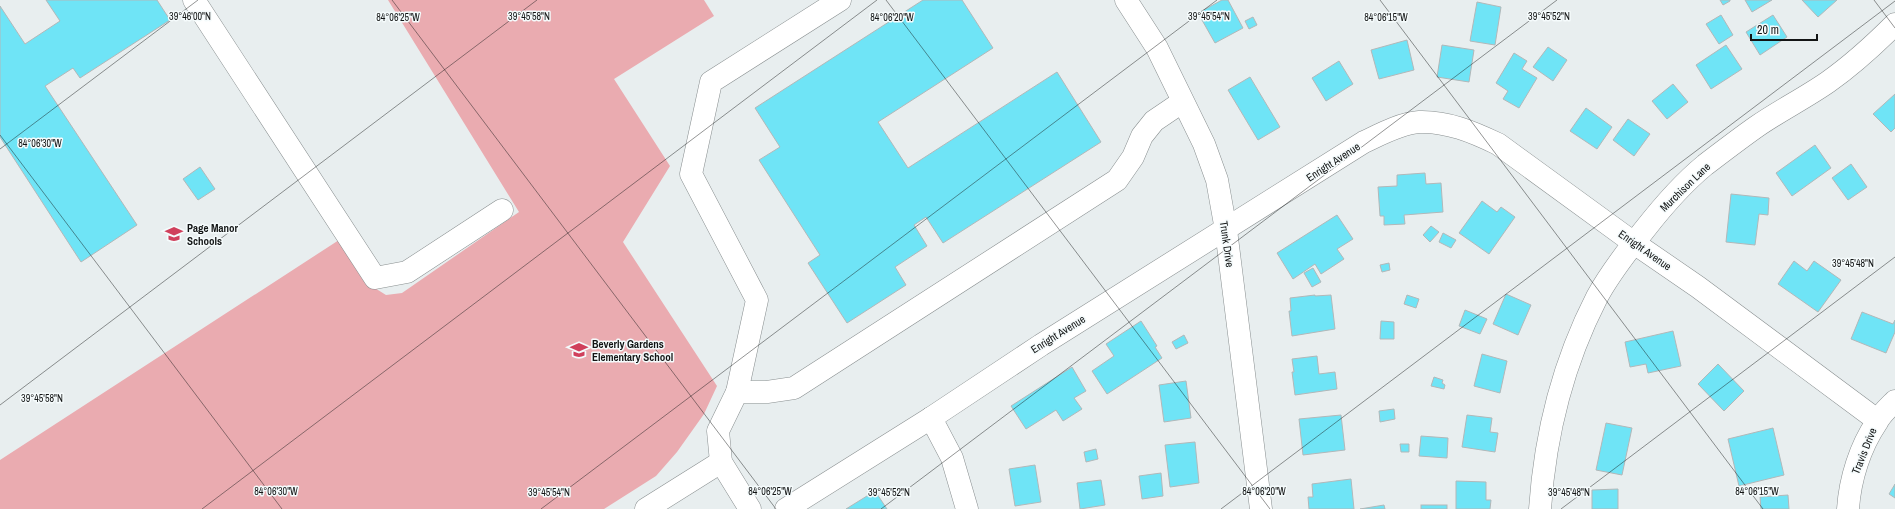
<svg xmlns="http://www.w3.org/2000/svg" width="1895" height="509" font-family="'Archivo Narrow',sans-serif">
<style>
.green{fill:#eaabb0}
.building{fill:#6fe4f6;stroke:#b2b8b9}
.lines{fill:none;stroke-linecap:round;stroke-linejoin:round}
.minor-casing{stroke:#898f90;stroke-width:23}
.minor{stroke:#fff;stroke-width:22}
.ticks{fill:none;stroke:#121414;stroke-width:1;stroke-opacity:0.45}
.labels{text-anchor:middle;stroke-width:3;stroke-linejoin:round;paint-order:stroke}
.street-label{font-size:11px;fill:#121414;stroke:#f5fbfc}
.poi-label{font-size:11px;font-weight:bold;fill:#121414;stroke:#f5fbfc;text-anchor:start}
.ticks-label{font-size:10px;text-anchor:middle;fill:#121414;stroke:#f5fbfc;stroke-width:3;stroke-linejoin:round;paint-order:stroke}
</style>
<rect width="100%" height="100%" fill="#e8eeef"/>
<path class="green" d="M 388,0 L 704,0 L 714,16 L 614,79 L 670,166 L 623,242 L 717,386 L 704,414 L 677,452 L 656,476 L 604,509 L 0,509 L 0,460 L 339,240 L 370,285 L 386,295 L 402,293 L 519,212 Z"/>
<g class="building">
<path d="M 46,0 L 157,0 L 170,20 L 80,78 L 73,68 L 45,86 L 137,225 L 81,262 L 0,137 L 0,6 L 25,44 L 60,21 Z"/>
<path d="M 923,0 L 962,0 L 993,48 L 878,122 L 908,168 L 1057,72 L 1101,142 L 943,243 L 926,217 L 914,225 L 927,246 L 895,267 L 906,285 L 847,323 L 808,263 L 820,255 L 759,160 L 780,147 L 755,108 Z"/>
<path d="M 1222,0 L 1228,0 L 1243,28 L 1215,43 L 1198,13 Z"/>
<path d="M 1720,0 L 1730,0 L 1730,1 L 1723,5 Z"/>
<path d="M 1745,0 L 1772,0 L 1752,12 Z"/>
<path d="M 1802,0 L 1837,0 L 1818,17 Z"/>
<path d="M 1477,2 L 1501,7 L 1495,45 L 1470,41 Z"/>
<path d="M 1721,15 L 1733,35 L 1719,44 L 1706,24 Z"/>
<path d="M 1773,15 L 1787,37 L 1760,55 L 1746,32 Z"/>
<path d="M 1253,17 L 1257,25 L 1249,29 L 1245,21 Z"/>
<path d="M 1407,40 L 1414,70 L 1379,79 L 1371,50 Z"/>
<path d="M 1442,45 L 1474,50 L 1469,82 L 1437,77 Z"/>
<path d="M 1726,45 L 1742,69 L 1711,89 L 1696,65 Z"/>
<path d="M 1548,47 L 1567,60 L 1553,81 L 1533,67 Z"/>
<path d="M 1514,53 L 1527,61 L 1522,69 L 1537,78 L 1519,108 L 1503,99 L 1508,91 L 1496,83 Z"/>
<path d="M 1339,61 L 1353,84 L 1326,101 L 1312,78 Z"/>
<path d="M 1250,77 L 1280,127 L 1258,140 L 1228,90 Z"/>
<path d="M 1673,84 L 1688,102 L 1667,119 L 1652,101 Z"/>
<path d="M 1895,94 L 1895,128 L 1891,132 L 1873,114 Z"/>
<path d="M 1586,108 L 1612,127 L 1597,149 L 1570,131 Z"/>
<path d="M 1628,119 L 1650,134 L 1634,156 L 1613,140 Z"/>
<path d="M 1815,145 L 1831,168 L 1792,196 L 1776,173 Z"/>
<path d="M 1851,164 L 1867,187 L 1848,200 L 1832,178 Z"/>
<path d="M 200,167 L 215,189 L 198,200 L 183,179 Z"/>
<path d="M 1425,173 L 1426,184 L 1441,183 L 1443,212 L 1404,215 L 1405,224 L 1384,225 L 1384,216 L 1380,216 L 1378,187 L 1397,186 L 1397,175 Z"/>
<path d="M 1731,194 L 1769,198 L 1768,215 L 1759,214 L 1755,245 L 1726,242 Z"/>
<path d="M 1482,201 L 1497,212 L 1501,207 L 1515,217 L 1489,254 L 1459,233 Z"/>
<path d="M 1337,215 L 1353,239 L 1337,249 L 1344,259 L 1321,274 L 1315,264 L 1293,279 L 1277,253 Z"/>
<path d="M 1431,226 L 1439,232 L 1430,242 L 1423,235 Z"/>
<path d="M 1443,233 L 1456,240 L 1451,248 L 1439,242 Z"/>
<path d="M 1794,261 L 1807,271 L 1814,261 L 1841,280 L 1818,312 L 1778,284 Z"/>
<path d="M 1389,263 L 1390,270 L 1382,272 L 1380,265 Z"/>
<path d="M 1313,268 L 1321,282 L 1312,287 L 1304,273 Z"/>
<path d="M 1506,294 L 1531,305 L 1518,335 L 1493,324 Z"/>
<path d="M 1315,295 L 1315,296 L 1331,295 L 1335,329 L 1292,336 L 1289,311 L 1291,311 L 1290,298 Z"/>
<path d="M 1407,295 L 1419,299 L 1416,308 L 1404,304 Z"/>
<path d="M 1465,310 L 1487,319 L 1480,334 L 1459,326 Z"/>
<path d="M 1862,312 L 1893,324 L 1895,320 L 1895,332 L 1886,353 L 1851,339 Z"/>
<path d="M 1141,321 L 1157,346 L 1155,347 L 1162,358 L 1107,394 L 1092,371 L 1114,356 L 1106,344 Z"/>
<path d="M 1381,321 L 1394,322 L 1394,339 L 1380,339 Z"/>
<path d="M 1673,331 L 1681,366 L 1648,373 L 1646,364 L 1630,367 L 1625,342 Z"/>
<path d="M 1184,335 L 1188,343 L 1176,349 L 1172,342 Z"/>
<path d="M 1482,354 L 1507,361 L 1500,393 L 1474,386 Z"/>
<path d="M 1317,356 L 1319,374 L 1335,372 L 1337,389 L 1295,395 L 1292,372 L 1294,372 L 1292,359 Z"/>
<path d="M 1718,364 L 1744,391 L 1724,411 L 1698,384 Z"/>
<path d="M 1072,367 L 1086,391 L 1074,398 L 1082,409 L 1063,421 L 1056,410 L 1026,429 L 1011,406 Z"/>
<path d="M 1434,377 L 1443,380 L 1442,383 L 1445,385 L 1444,389 L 1431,386 Z"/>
<path d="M 1186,381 L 1191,418 L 1164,422 L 1159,385 Z"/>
<path d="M 1394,409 L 1395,419 L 1380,422 L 1379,411 Z"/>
<path d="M 1341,415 L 1345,450 L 1303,455 L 1299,419 Z"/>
<path d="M 1467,415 L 1492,418 L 1490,432 L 1498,433 L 1495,452 L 1462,447 Z"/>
<path d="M 1606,423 L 1632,428 L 1622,475 L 1596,470 Z"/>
<path d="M 1773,428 L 1784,475 L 1739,486 L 1728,439 Z"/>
<path d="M 1421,436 L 1448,438 L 1447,458 L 1419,456 Z"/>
<path d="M 1195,442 L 1199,483 L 1170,487 L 1165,445 Z"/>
<path d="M 1400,444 L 1409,444 L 1409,452 L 1401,452 Z"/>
<path d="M 1096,449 L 1098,459 L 1086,462 L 1084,452 Z"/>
<path d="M 1035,465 L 1041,502 L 1015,506 L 1009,469 Z"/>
<path d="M 1161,473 L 1163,496 L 1142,499 L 1139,476 Z"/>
<path d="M 1351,479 L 1354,509 L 1309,509 L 1308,497 L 1313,497 L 1312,484 Z"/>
<path d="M 1101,480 L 1105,505 L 1080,509 L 1077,483 Z"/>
<path d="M 1456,481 L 1486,482 L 1486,500 L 1491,500 L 1490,509 L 1456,509 Z"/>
<path d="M 1895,484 L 1895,498 L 1889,494 Z"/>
<path d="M 1618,489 L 1618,509 L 1592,509 L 1592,490 Z"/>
<path d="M 875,491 L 887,509 L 846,509 Z"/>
<path d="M 1788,495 L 1789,509 L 1761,509 L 1760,497 Z"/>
<path d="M 1384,505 L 1385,509 L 1360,509 Z"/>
<rect x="1421" y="505" width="26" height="4"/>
</g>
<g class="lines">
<g class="minor-casing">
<g id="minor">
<path d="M 194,0 L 375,278 L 407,272 L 502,210"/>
<path d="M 1126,0 L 1157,48 L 1204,144 L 1217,180 L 1226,230 L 1261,509"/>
<path d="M 737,392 L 757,300 L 691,174 L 711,82 L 840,0"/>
<path d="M 931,418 L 952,458 L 967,509"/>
<path d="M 646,509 L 721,462"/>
<path d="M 750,509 L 721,462 L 718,431 L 737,392 L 767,392 L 794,388 L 1117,180 L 1133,157 L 1142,136 L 1154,121 L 1182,102"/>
<path d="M 786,509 L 931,418 L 1041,345 L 1364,142 C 1379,135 1401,123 1419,122 C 1447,121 1473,132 1498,144 L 1634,243 L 1698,287 L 1877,420"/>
<path d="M 1540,509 C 1545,435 1563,363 1597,297 C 1610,273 1628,250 1645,229 C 1663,206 1682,184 1705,165 C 1722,152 1739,139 1756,127 C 1779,111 1805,98 1828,82 C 1852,65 1874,45 1895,24"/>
<path d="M 1848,509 C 1850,479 1860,447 1877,422 C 1881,414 1889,407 1895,401"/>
</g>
</g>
<use href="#minor" class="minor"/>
</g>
<path class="ticks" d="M 392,0 L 776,509M 886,0 L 1270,509M 1380,0 L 1763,509M 1874,0 L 1895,28M 0,135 L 282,509M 0,149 L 198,0M 0,405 L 537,0M 202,509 L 877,0M 541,509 L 1217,0M 881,509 L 1557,0M 1221,509 L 1895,1M 1561,509 L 1895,257"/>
<defs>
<g id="school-bare" transform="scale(1.38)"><path d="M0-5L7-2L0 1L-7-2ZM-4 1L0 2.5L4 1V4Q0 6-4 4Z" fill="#d0405c" stroke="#f5fbfc" stroke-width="2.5" paint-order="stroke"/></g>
</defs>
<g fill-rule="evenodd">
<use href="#school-bare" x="174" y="234"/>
<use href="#school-bare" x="579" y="350"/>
</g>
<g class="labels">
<g class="street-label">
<text transform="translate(1333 162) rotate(-33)" y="4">Enright Avenue</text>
<text transform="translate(1685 187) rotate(-44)" y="4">Murchison Lane</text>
<text transform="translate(1227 244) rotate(82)" y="4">Trunk Drive</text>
<text transform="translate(1645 250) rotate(35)" y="4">Enright Avenue</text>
<text transform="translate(1058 334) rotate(-32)" y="4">Enright Avenue</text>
<text transform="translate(1864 451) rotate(-68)" y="4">Travis Drive</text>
</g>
<g class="poi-label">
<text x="187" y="232">Page Manor<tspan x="187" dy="13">Schools</tspan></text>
<text x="592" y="348">Beverly Gardens<tspan x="592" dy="13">Elementary School</tspan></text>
</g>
</g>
<g class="ticks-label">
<text x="190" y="20">39°46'00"N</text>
<text x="529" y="20">39°45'58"N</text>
<text x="1209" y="20">39°45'54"N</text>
<text x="1549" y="20">39°45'52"N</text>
<text x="398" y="21">84°06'25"W</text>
<text x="892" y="21">84°06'20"W</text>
<text x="1386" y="21">84°06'15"W</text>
<text x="40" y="147">84°06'30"W</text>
<text x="1853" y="267">39°45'48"N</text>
<text x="42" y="402">39°45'58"N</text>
<text x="276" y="495">84°06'30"W</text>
<text x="770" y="495">84°06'25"W</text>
<text x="1264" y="495">84°06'20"W</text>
<text x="1757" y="495">84°06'15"W</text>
<text x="549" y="496">39°45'54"N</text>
<text x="889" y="496">39°45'52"N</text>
<text x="1569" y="496">39°45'48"N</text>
</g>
<path d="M1751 34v6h66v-6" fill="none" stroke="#121414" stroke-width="2"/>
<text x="1757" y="34" font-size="12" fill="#121414" stroke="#f5fbfc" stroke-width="3" paint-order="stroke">20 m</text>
</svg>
